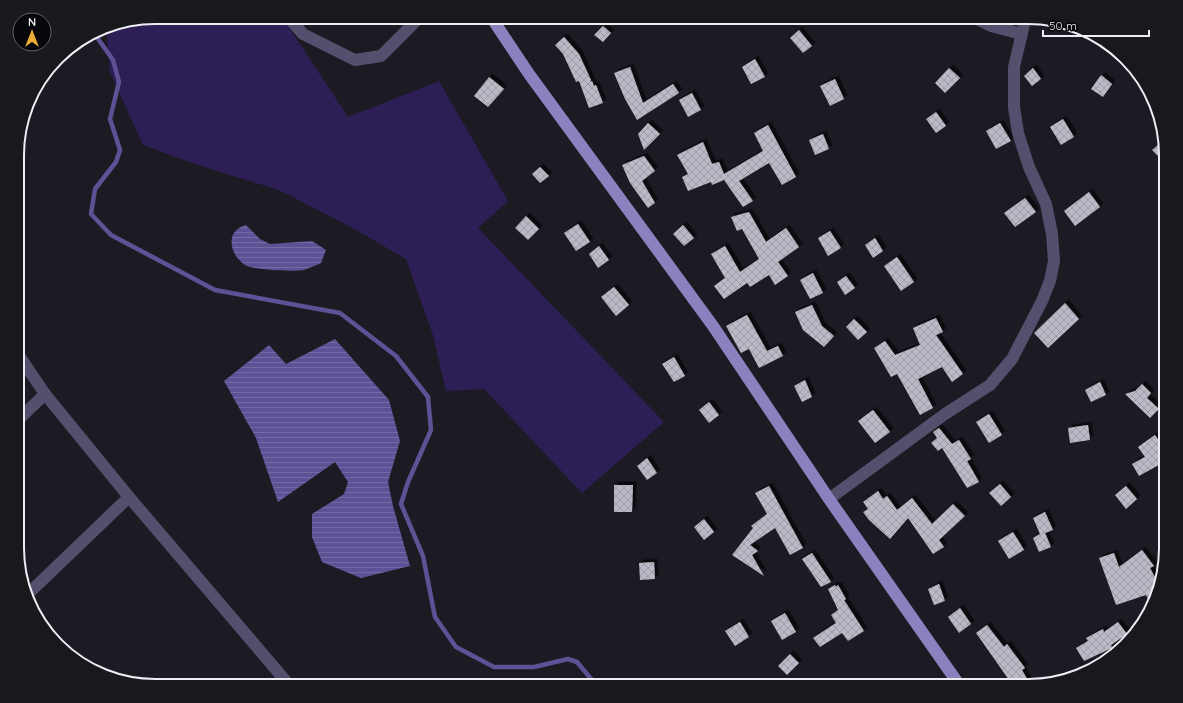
<svg xmlns="http://www.w3.org/2000/svg" width="1183" height="703" font-family="Quicksand,sans-serif">
<style>
.green{fill:#2d1f55}
.water{fill:url(#water-rules)}
.lines{fill:none;stroke-linecap:round;stroke-linejoin:round}
.stream{stroke:#5f5195;stroke-width:4.5}
.building{fill:url(#building-cross-hatch);filter:url(#shadow)}
.minor{stroke:#544f6d;stroke-width:12}
.major{stroke:#8c81be;stroke-width:12}
.rim{fill:none;stroke:#eeedf3;stroke-width:2}
</style>
<defs>
<pattern id="water-rules" width="6" height="5" patternUnits="userSpaceOnUse"><rect width="6" height="5" fill="#5f5195"/><path d="M0 2.5h6" fill="none" stroke="#766aa4"/></pattern>
<pattern id="building-cross-hatch" width="8" height="8" patternUnits="userSpaceOnUse"><rect width="8" height="8" fill="#bbb9c6"/><path d="M0 0l8 8M0 8l8-8" fill="none" stroke="#9e9ca7"/></pattern>
<filter id="shadow"><feDropShadow dx="3.5" dy="-3.5" stdDeviation="0" flood-color="#0009"/></filter>
</defs>
<rect width="100%" height="100%" fill="#1c1b24"/>
<path class="green" d="M 155,17 L 282,17 L 348,117 L 439,81 L 508,201 L 478,228 L 664,422 L 582,493 L 484,389 L 446,391 L 433,335 L 406,259 L 351,227 L 279,190 L 198,165 L 143,145 L 110,72 L 106,27 Z"/>
<g class="water">
<path d="M 246,225 L 260,239 L 270,244 L 312,241 L 326,250 L 321,263 C 316,265 310,268 304,270 C 294,272 252,270 245,265 C 230,255 224,231 246,225 Z"/>
<path d="M 335,339 L 389,400 L 400,441 L 388,482 L 393,506 L 410,566 L 361,578 L 322,562 L 312,537 L 312,514 L 344,494 L 348,482 L 335,462 L 278,502 L 256,438 L 224,381 L 269,345 L 286,364 Z"/>
</g>
<g class="lines">
<path class="stream" d="M 94,33 L 113,60 L 119,82 L 110,119 L 120,150 L 116,162 L 95,189 L 91,214 L 111,235 L 215,290 L 340,313 L 396,356 L 428,397 L 431,430 L 408,482 L 401,504 L 423,556 L 435,617 L 456,647 L 494,667 L 534,667 L 568,659 L 577,662 L 597,686"/>
</g>
<g class="building">
<path d="M 603,26 L 611,33 L 603,42 L 594,35 Z"/>
<path d="M 799,30 L 812,46 L 803,53 L 790,38 Z"/>
<path d="M 564,37 L 579,54 L 591,80 L 590,82 L 592,81 L 594,86 L 596,85 L 603,103 L 589,108 L 579,81 L 576,82 L 563,54 L 555,45 Z"/>
<path d="M 755,59 L 765,77 L 751,84 L 742,67 Z"/>
<path d="M 630,67 L 643,103 L 673,84 L 679,93 L 637,120 L 625,99 L 614,73 Z"/>
<path d="M 949,68 L 960,78 L 945,93 L 935,83 Z"/>
<path d="M 1033,68 L 1041,79 L 1032,86 L 1024,76 Z"/>
<path d="M 1101,75 L 1112,84 L 1103,97 L 1091,89 Z"/>
<path d="M 489,77 L 504,89 L 488,107 L 474,96 Z"/>
<path d="M 835,79 L 844,99 L 830,106 L 820,86 Z"/>
<path d="M 692,93 L 701,110 L 688,117 L 679,100 Z"/>
<path d="M 936,112 L 946,126 L 936,133 L 926,119 Z"/>
<path d="M 1063,119 L 1074,137 L 1061,145 L 1050,127 Z"/>
<path d="M 648,123 L 660,134 L 644,150 L 638,134 Z"/>
<path d="M 1000,123 L 1011,141 L 996,149 L 986,131 Z"/>
<path d="M 768,125 L 796,177 L 782,185 L 769,163 L 739,181 L 753,201 L 743,207 L 724,180 L 712,185 L 711,182 L 688,191 L 682,177 L 688,174 L 677,155 L 703,142 L 712,164 L 719,162 L 724,174 L 763,151 L 754,133 Z"/>
<path d="M 823,134 L 829,149 L 815,155 L 809,140 Z"/>
<path d="M 1164,140 L 1166,146 L 1166,164 L 1152,150 Z"/>
<path d="M 644,156 L 655,171 L 642,181 L 655,203 L 648,208 L 630,183 L 622,165 Z"/>
<path d="M 540,167 L 549,176 L 540,183 L 532,174 Z"/>
<path d="M 1089,192 L 1100,207 L 1075,226 L 1064,211 Z"/>
<path d="M 1025,198 L 1036,212 L 1015,227 L 1004,213 Z"/>
<path d="M 749,212 L 766,242 L 786,228 L 799,247 L 778,262 L 788,276 L 775,285 L 769,275 L 750,287 L 747,283 L 724,299 L 714,286 L 725,278 L 711,254 L 725,246 L 740,272 L 759,259 L 742,229 L 737,231 L 731,217 Z"/>
<path d="M 526,216 L 539,229 L 528,240 L 515,228 Z"/>
<path d="M 578,224 L 590,242 L 576,251 L 564,233 Z"/>
<path d="M 683,225 L 694,238 L 684,246 L 673,234 Z"/>
<path d="M 830,231 L 841,248 L 828,256 L 818,238 Z"/>
<path d="M 875,238 L 883,251 L 873,258 L 865,245 Z"/>
<path d="M 599,246 L 609,260 L 598,268 L 589,254 Z"/>
<path d="M 897,257 L 914,282 L 901,291 L 884,266 Z"/>
<path d="M 813,273 L 823,293 L 810,299 L 800,280 Z"/>
<path d="M 846,276 L 855,288 L 845,295 L 837,282 Z"/>
<path d="M 614,287 L 629,305 L 616,316 L 601,297 Z"/>
<path d="M 1065,303 L 1079,319 L 1048,348 L 1034,333 Z"/>
<path d="M 812,305 L 822,326 L 834,336 L 824,347 L 803,330 L 795,312 Z"/>
<path d="M 747,315 L 767,351 L 778,346 L 783,356 L 759,368 L 749,349 L 741,353 L 726,326 Z"/>
<path d="M 936,318 L 943,332 L 936,335 L 963,374 L 952,382 L 942,367 L 918,379 L 933,408 L 920,415 L 897,374 L 891,377 L 874,348 L 885,341 L 895,355 L 920,345 L 913,328 Z"/>
<path d="M 854,319 L 867,332 L 858,340 L 846,327 Z"/>
<path d="M 674,357 L 685,376 L 674,382 L 662,364 Z"/>
<path d="M 805,380 L 812,397 L 802,402 L 794,386 Z"/>
<path d="M 1100,382 L 1106,395 L 1091,402 L 1085,390 Z"/>
<path d="M 1142,384 L 1151,393 L 1147,398 L 1159,409 L 1150,418 L 1125,394 L 1135,391 Z"/>
<path d="M 709,402 L 719,415 L 709,423 L 699,410 Z"/>
<path d="M 873,410 L 890,432 L 875,443 L 858,421 Z"/>
<path d="M 989,414 L 1002,435 L 989,443 L 976,422 Z"/>
<path d="M 1088,425 L 1090,440 L 1070,443 L 1068,428 Z"/>
<path d="M 939,428 L 952,444 L 959,440 L 971,459 L 967,461 L 979,482 L 967,488 L 942,448 L 938,451 L 931,443 L 937,438 L 933,432 Z"/>
<path d="M 1155,435 L 1166,451 L 1166,461 L 1139,476 L 1132,464 L 1145,457 L 1138,447 Z"/>
<path d="M 647,458 L 657,473 L 647,480 L 637,466 Z"/>
<path d="M 1000,484 L 1011,497 L 1001,506 L 989,493 Z"/>
<path d="M 614,485 L 633,485 L 632,512 L 614,512 Z"/>
<path d="M 769,486 L 803,548 L 790,555 L 775,528 L 750,545 L 758,551 L 752,555 L 764,576 L 732,555 L 753,528 L 751,526 L 767,514 L 755,493 Z"/>
<path d="M 1126,486 L 1137,499 L 1126,509 L 1115,495 Z"/>
<path d="M 878,491 L 883,499 L 887,496 L 897,510 L 912,498 L 932,524 L 953,504 L 965,516 L 939,540 L 944,547 L 933,554 L 908,518 L 890,539 L 869,520 L 863,512 L 868,509 L 863,502 Z"/>
<path d="M 1045,512 L 1053,530 L 1045,533 L 1051,547 L 1039,552 L 1033,538 L 1040,534 L 1033,518 Z"/>
<path d="M 704,519 L 714,532 L 704,540 L 694,527 Z"/>
<path d="M 1013,532 L 1024,550 L 1009,559 L 998,541 Z"/>
<path d="M 1142,550 L 1154,566 L 1150,568 L 1158,583 L 1151,605 L 1146,595 L 1116,605 L 1099,558 L 1114,553 L 1119,567 Z"/>
<path d="M 812,553 L 831,582 L 821,587 L 802,559 Z"/>
<path d="M 654,562 L 655,579 L 640,580 L 639,563 Z"/>
<path d="M 939,584 L 945,601 L 934,605 L 928,589 Z"/>
<path d="M 835,585 L 836,587 L 838,585 L 846,599 L 844,600 L 864,631 L 848,641 L 842,633 L 820,647 L 813,638 L 836,623 L 831,615 L 838,610 L 828,589 Z"/>
<path d="M 960,608 L 971,624 L 959,633 L 948,617 Z"/>
<path d="M 785,613 L 796,632 L 782,640 L 771,621 Z"/>
<path d="M 740,622 L 749,637 L 735,646 L 725,631 Z"/>
<path d="M 1118,622 L 1127,634 L 1111,645 L 1112,648 L 1084,661 L 1076,648 L 1088,641 L 1086,638 L 1103,629 L 1104,632 Z"/>
<path d="M 987,625 L 1004,647 L 1007,644 L 1025,668 L 1022,670 L 1031,686 L 1016,686 L 1012,678 L 1009,680 L 976,633 Z"/>
<path d="M 790,654 L 799,663 L 787,675 L 778,666 Z"/>
</g>
<g class="lines">
<g class="minor">
<path d="M 288,17 L 303,34 L 355,60 L 381,56 L 420,17"/>
<path d="M 973,17 L 991,26 L 1022,34"/>
<path d="M 18,354 L 45,394 L 129,497 L 290,686"/>
<path d="M 18,420 L 45,394"/>
<path d="M 829,499 L 945,414 L 990,385 L 1012,359 L 1042,301 L 1050,281 L 1054,261 L 1052,234 L 1046,204 L 1029,167 L 1018,133 L 1014,107 L 1014,67 L 1025,20 L 1028,17"/>
<path d="M 29,593 L 129,497"/>
</g>
<path class="major" d="M 491,17 L 529,74 L 713,326 L 829,499 L 960,686"/>
</g>
<path d="M0 0H1183V703H0ZM155 24H1028A131 131 0 0 1 1159 155V548A131 131 0 0 1 1028 679H155A131 131 0 0 1 24 548V155A131 131 0 0 1 155 24Z" fill="#19181d" fill-rule="evenodd"/>
<path class="rim" d="M155 24H1028A131 131 0 0 1 1159 155V548A131 131 0 0 1 1028 679H155A131 131 0 0 1 24 548V155A131 131 0 0 1 155 24Z"/>
<g transform="translate(32 32)"><circle r="19" fill="#07060a" stroke="#636267"/>
<path d="M0-3L7 15L0 10L-7 15Z" fill="#e5ad36"/>
<text y="-6" font-size="11" font-weight="bold" text-anchor="middle" fill="#eeedf3">N</text>
</g>
<path d="M1043 30v6h106v-6" fill="none" stroke="#eeedf3" stroke-width="2"/>
<text x="1049" y="30" font-size="12" fill="#eeedf3" stroke="#07060a" stroke-width="3" paint-order="stroke">50 m</text>
</svg>
